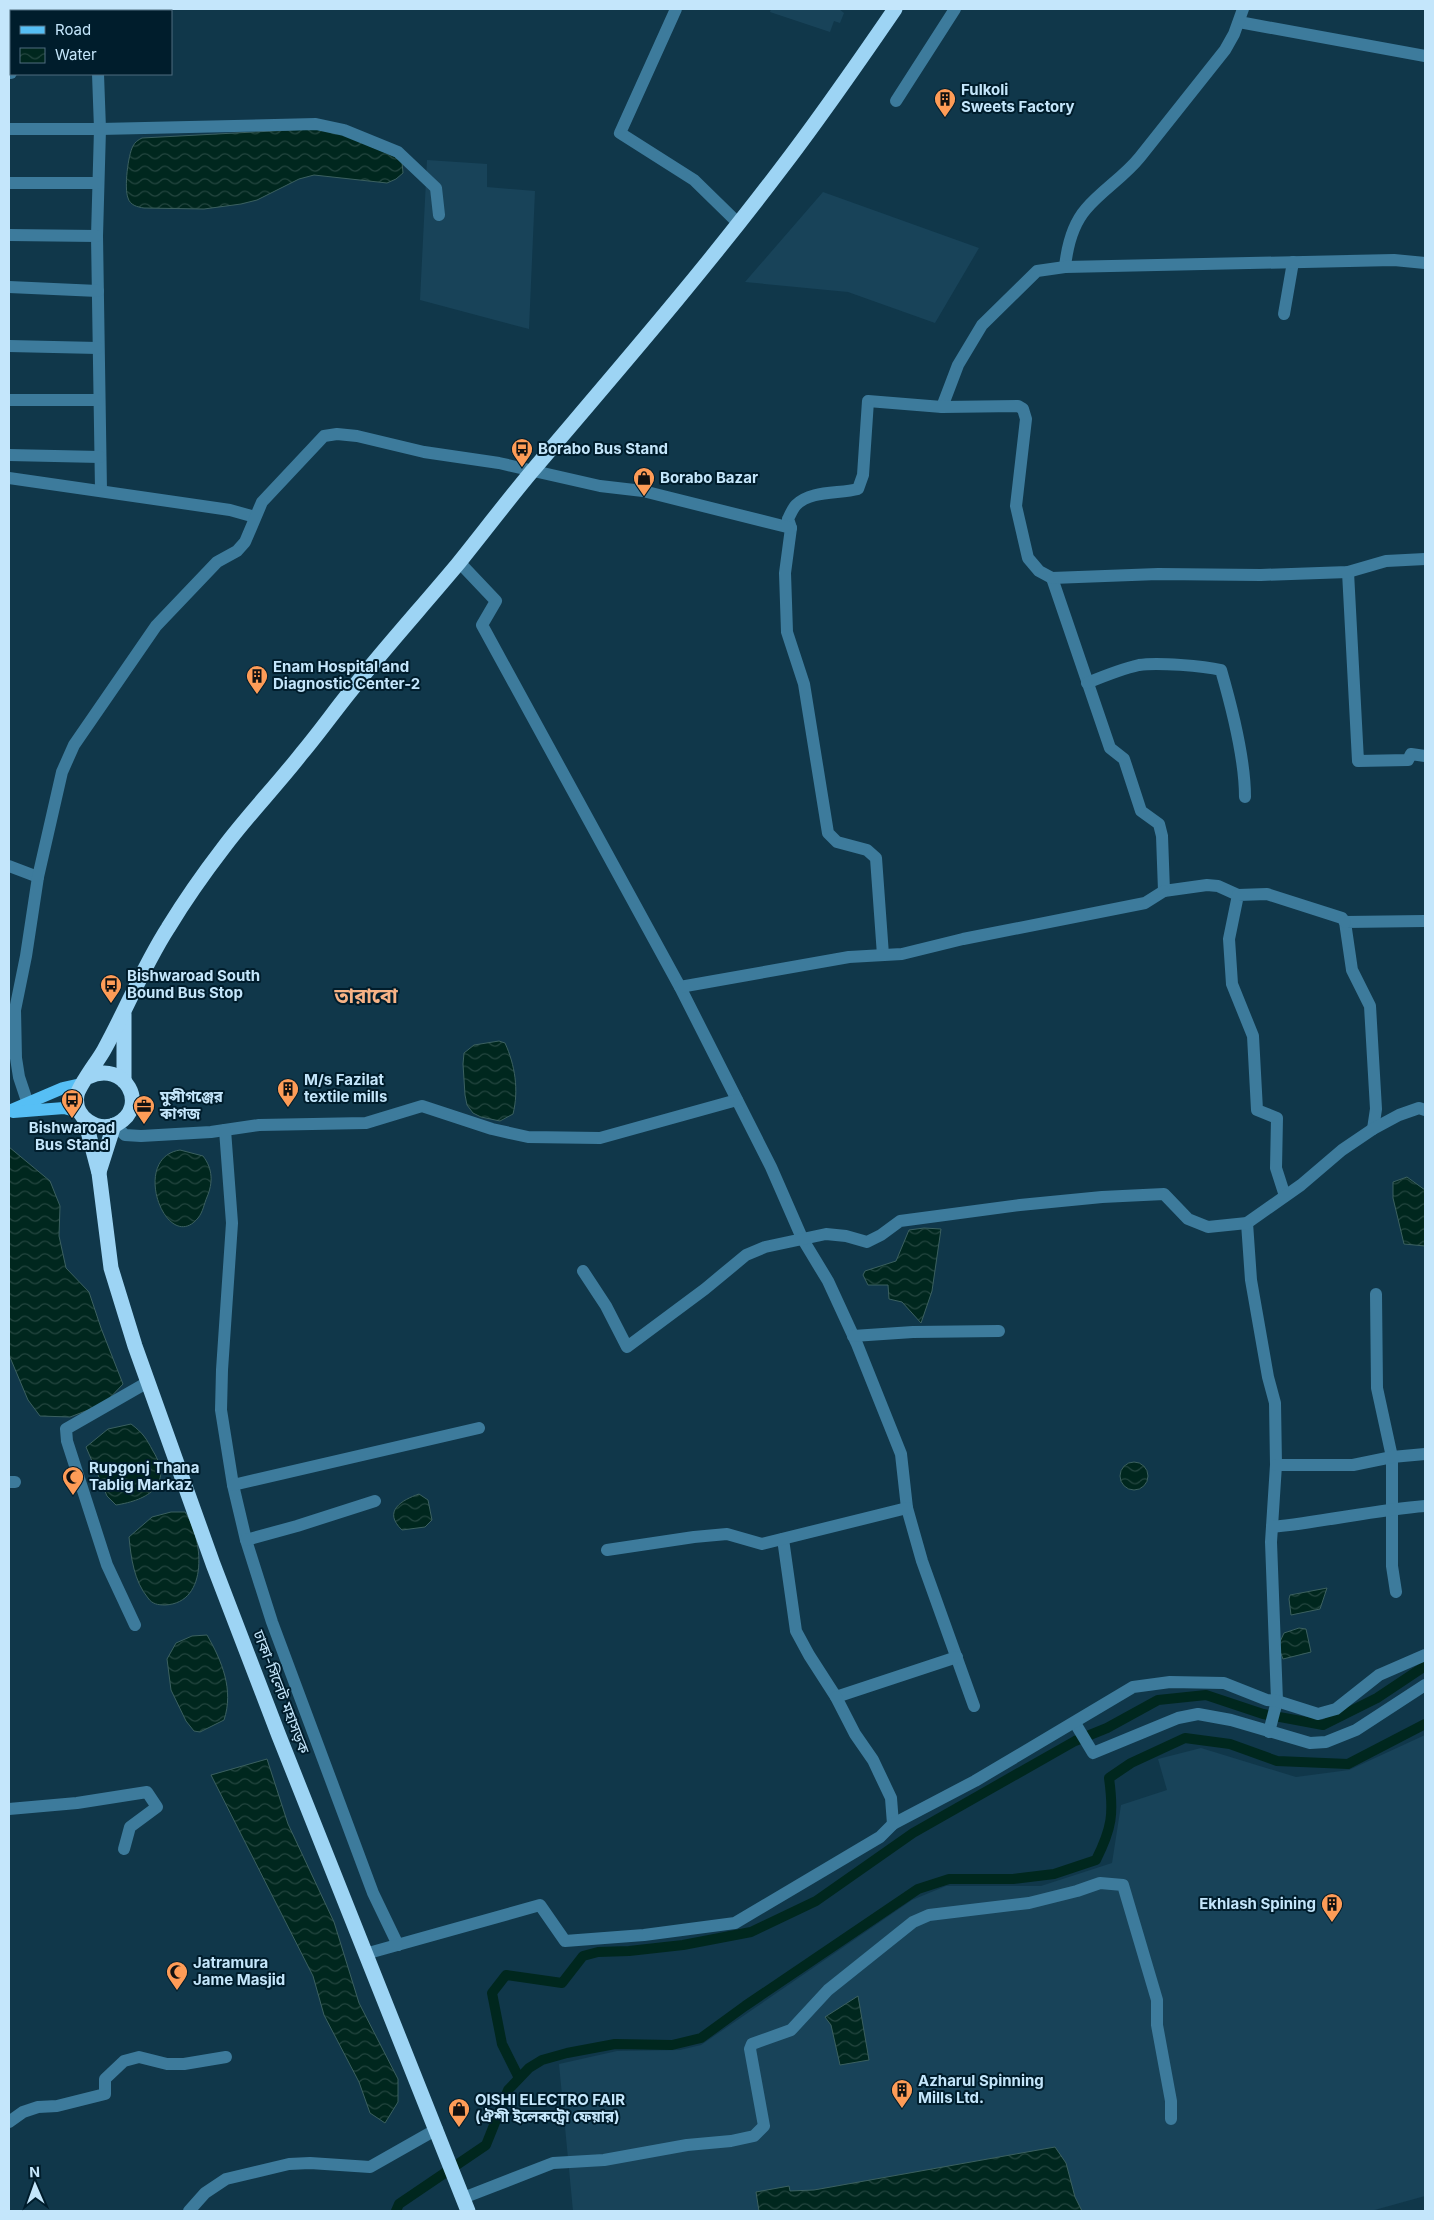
<svg xmlns="http://www.w3.org/2000/svg" width="1434" height="2220" font-family="Inter,'Noto Sans Bengali',sans-serif">
<style>
.built{fill:#184359}
.water{fill:url(#water-waves);stroke:#3b6060}
.lines{fill:none;stroke-linecap:round;stroke-linejoin:round}
.canal{stroke:#00271e;stroke-width:10}
.minor{stroke:#3d7b9c;stroke-width:12}
.major{stroke:#56bff5;stroke-width:12}
.highway{stroke:#9dd4f4;stroke-width:15}
.labels{text-anchor:middle;stroke-width:4;stroke-linejoin:round;paint-order:stroke}
.poi-label{font-size:15px;font-weight:bold;fill:#c4e6fb;stroke:#001d2c;text-anchor:start}
.street-label{font-size:15px;fill:#c4e6fb;stroke:#001d2c}
.district-label{font-size:20px;font-weight:bold;fill:#f7b386;stroke:#001d2c}
</style>
<defs>
<pattern id="water-waves" width="16" height="10" patternUnits="userSpaceOnUse" patternTransform="scale(1.25)"><rect width="16" height="10" fill="#00271e"/><path d="M0 5q4-4 8 0t8 0" fill="none" stroke="#244640"/></pattern>
</defs>
<rect width="100%" height="100%" fill="#10374a"/>
<g class="built">
<path d="M 771,9 L 839,9 L 844,13 L 840,23 L 834,21 L 830,32 L 770,12 Z"/>
<path d="M 427,160 L 487,164 L 487,187 L 535,191 L 529,329 L 420,300 Z"/>
<path d="M 823,192 L 979,248 L 935,323 L 848,292 L 745,282 Z"/>
<path d="M 1425,1735 L 1425,2196 L 1371,2211 L 573,2211 L 559,2064 L 617,2051 L 680,2050 L 701,2045 L 912,1900 L 946,1886 L 1041,1886 L 1112,1863 L 1121,1805 L 1167,1790 L 1158,1759 L 1201,1748 L 1296,1777 L 1349,1770 Z"/>
</g>
<g class="water">
<path d="M 310,129 L 335,131 L 394,156 L 402,162 L 403,173 L 396,179 L 387,183 L 314,175 L 299,179 L 257,200 L 241,204 L 204,209 L 144,208 C 137,207 130,205 128,198 C 124,188 128,155 133,146 C 135,142 138,140 142,138 Z"/>
<path d="M 499,1041 L 505,1043 C 515,1065 519,1090 513,1114 L 500,1121 L 481,1117 L 473,1113 L 467,1105 L 465,1095 L 463,1064 L 464,1053 L 474,1045 Z"/>
<path d="M 9,1147 L 50,1181 L 60,1206 L 59,1236 L 66,1268 L 89,1292 L 101,1328 L 123,1384 L 104,1404 L 70,1417 L 40,1416 L 28,1400 L 9,1355 Z"/>
<path d="M 180,1150 L 203,1156 C 213,1169 213,1183 207,1197 C 204,1204 203,1212 198,1218 C 167,1256 129,1158 180,1150 Z"/>
<path d="M 1407,1177 L 1425,1190 L 1425,1246 L 1404,1244 L 1393,1198 L 1393,1182 Z"/>
<path d="M 924,1228 L 941,1229 L 932,1291 L 921,1323 L 902,1302 L 889,1299 L 888,1285 L 868,1285 L 863,1275 L 865,1271 L 896,1261 L 909,1230 Z"/>
<path d="M 131,1424 C 143,1433 146,1438 153,1451 C 174,1485 148,1500 116,1505 L 107,1496 L 86,1447 L 108,1429 Z"/>
<circle cx="1134" cy="1476" r="14"/>
<path d="M 419,1494 L 428,1500 L 432,1520 L 425,1527 L 402,1530 C 382,1511 402,1500 419,1494 Z"/>
<path d="M 171,1512 L 185,1512 C 203,1537 210,1603 165,1605 C 158,1605 152,1604 148,1598 C 134,1581 131,1558 129,1537 L 152,1517 Z"/>
<path d="M 1327,1588 L 1320,1609 L 1291,1615 L 1289,1599 L 1290,1595 Z"/>
<path d="M 1299,1628 L 1306,1629 L 1311,1652 L 1283,1659 L 1278,1646 L 1284,1633 Z"/>
<path d="M 207,1635 C 222,1661 234,1690 224,1720 L 200,1732 L 194,1731 L 186,1721 L 171,1690 L 167,1659 L 176,1643 L 192,1636 Z"/>
<path d="M 267,1759 L 288,1824 L 334,1922 L 359,2003 L 398,2079 L 398,2102 L 385,2123 L 370,2113 L 359,2082 L 324,2015 L 313,1976 L 211,1775 Z"/>
<path d="M 858,1996 L 869,2060 L 840,2065 L 831,2025 L 825,2017 Z"/>
<path d="M 1055,2147 L 1066,2163 L 1075,2197 L 1082,2211 L 759,2211 L 756,2192 L 789,2186 L 790,2191 L 814,2190 Z"/>
</g>
<g class="lines">
<g class="canal">
<path d="M 519,2078 L 502,2044 L 492,1993 L 506,1975 L 562,1983 L 583,1956 L 598,1952 L 629,1951 L 683,1945 L 751,1932 L 816,1901 L 913,1833 L 1075,1741 L 1107,1728 L 1158,1700 L 1206,1695 L 1263,1714 L 1323,1725 L 1377,1698 L 1425,1666"/>
<path d="M 396,2211 L 399,2204 L 486,2145 L 508,2090 L 529,2068 L 542,2060 L 567,2053 L 615,2044 L 672,2045 L 701,2038 L 745,2006 L 918,1889 L 949,1879 L 1013,1879 L 1054,1874 L 1096,1860 C 1112,1828 1114,1814 1109,1778 L 1131,1763 L 1185,1738 L 1230,1744 L 1277,1761 L 1348,1764 L 1425,1724"/>
</g>
<g class="minor">
<path d="M 676,9 L 620,133 L 694,180 L 738,223"/>
<path d="M 96,11 L 96,9"/>
<path d="M 9,17 L 11,17"/>
<path d="M 1239,22 L 1425,56"/>
<path d="M 9,73 L 11,73"/>
<path d="M 98,74 L 100,129 L 97,236 L 101,490"/>
<path d="M 896,101 L 955,9"/>
<path d="M 9,129 L 100,129 L 316,124 L 344,130 L 398,152 L 436,188 L 439,215"/>
<path d="M 9,183 L 97,183"/>
<path d="M 9,235 L 97,236"/>
<path d="M 1065,267 C 1067,248 1073,224 1086,209 C 1102,190 1124,177 1140,157 L 1225,50 L 1234,34 L 1243,9"/>
<path d="M 9,287 L 98,291"/>
<path d="M 1284,314 L 1293,262"/>
<path d="M 9,346 L 98,348"/>
<path d="M 9,400 L 98,400"/>
<path d="M 942,407 L 958,365 L 982,325 L 1037,271 L 1065,267 L 1394,260 L 1425,263"/>
<path d="M 9,455 L 100,457"/>
<path d="M 9,478 L 230,510 L 255,517"/>
<path d="M 459,562 L 496,601 L 482,625 L 680,987 L 771,1167 L 802,1238 L 828,1281 L 857,1344 L 901,1454 L 907,1508 L 922,1561 L 974,1706"/>
<path d="M 1348,572 L 1358,761 L 1408,760 L 1411,754 L 1425,756"/>
<path d="M 1052,578 L 1110,748 L 1124,759 L 1141,811 L 1159,824 L 1162,836 L 1164,891 L 1207,885 L 1218,886 L 1238,895"/>
<path d="M 1087,683 C 1104,676 1121,669 1139,665 C 1157,662 1204,666 1221,670 C 1232,708 1245,757 1245,797"/>
<path d="M 9,866 L 38,877"/>
<path d="M 883,955 L 876,858 L 867,850 L 837,842 L 828,833 L 804,684 L 787,632 L 785,573 L 791,528 L 788,519 C 790,515 793,508 796,505 C 811,490 839,494 858,489 L 863,475 L 868,401 L 942,407 L 1018,406 L 1023,409 L 1026,419 L 1016,506 L 1028,558 L 1039,571 L 1052,578 L 1158,574 L 1261,575 L 1348,572 L 1386,561 L 1425,559"/>
<path d="M 680,987 L 849,957 L 902,954 L 963,939 L 1145,903 L 1164,891"/>
<path d="M 30,1110 L 19,1077 L 16,1058 L 15,1010 L 26,956 L 38,877 L 62,772 L 74,745 L 156,626 L 217,562 L 237,551 L 245,542 L 262,502 L 324,436 L 337,434 L 357,436 L 424,452 L 499,463 L 600,486 L 643,491 L 791,528"/>
<path d="M 114,1125 L 125,1135 L 141,1136 L 211,1132 L 259,1125 L 366,1123 L 422,1106 L 492,1129 L 528,1137 L 600,1138 L 737,1100"/>
<path d="M 1373,1129 L 1376,1109 L 1370,1006 L 1352,970 L 1345,922 L 1425,921"/>
<path d="M 225,1130 L 232,1223 L 222,1370 L 221,1410 L 233,1485 L 246,1540 L 272,1622 L 373,1893 L 398,1945"/>
<path d="M 1285,1196 L 1276,1168 L 1277,1118 L 1257,1110 L 1253,1036 L 1232,984 L 1229,939 L 1238,895 L 1267,894 L 1342,918 L 1345,922"/>
<path d="M 1247,1223 L 1251,1280 L 1268,1377 L 1275,1403 L 1276,1465 L 1271,1542 L 1277,1701 L 1269,1732"/>
<path d="M 583,1271 L 606,1306 L 627,1347 L 705,1289 L 746,1255 L 765,1247 L 826,1234 L 846,1236 L 867,1242 L 881,1235 L 900,1221 L 1020,1205 L 1102,1197 L 1164,1194 L 1188,1219 L 1208,1227 L 1247,1223 L 1301,1185 L 1342,1150 L 1373,1129 L 1399,1115 L 1419,1108 L 1425,1110"/>
<path d="M 1376,1294 L 1377,1388 L 1392,1457 L 1392,1566 L 1396,1592"/>
<path d="M 853,1336 L 913,1332 L 999,1331"/>
<path d="M 1276,1465 L 1353,1465 L 1392,1457 L 1425,1454"/>
<path d="M 9,1482 L 15,1482"/>
<path d="M 233,1485 L 479,1428"/>
<path d="M 1272,1527 C 1324,1522 1374,1510 1425,1506"/>
<path d="M 783,1539 L 796,1631 L 809,1655 L 836,1697 L 957,1657"/>
<path d="M 246,1540 L 297,1526 L 375,1501"/>
<path d="M 607,1550 L 694,1537 L 727,1534 L 762,1544 L 907,1508"/>
<path d="M 135,1625 L 107,1565 L 67,1441 L 66,1429 L 148,1382"/>
<path d="M 836,1697 L 855,1734 L 873,1760 L 891,1798 L 893,1824"/>
<path d="M 1075,1723 L 1093,1753 L 1178,1718 L 1198,1714 L 1231,1720 L 1310,1743 L 1326,1742 L 1356,1730 L 1425,1685"/>
<path d="M 9,1809 L 77,1803 L 147,1792 L 157,1807 L 130,1827 L 124,1849"/>
<path d="M 365,1954 L 540,1905 L 565,1941 L 644,1935 L 735,1923 L 880,1837 L 893,1824 L 975,1781 L 1133,1687 L 1170,1682 L 1224,1683 L 1267,1700 L 1277,1701 L 1318,1714 L 1336,1709 L 1379,1675 L 1425,1655"/>
<path d="M 9,2122 L 23,2112 L 38,2107 L 57,2106 L 105,2094 L 105,2079 L 124,2061 L 139,2057 L 167,2064 L 184,2064 L 226,2057"/>
<path d="M 463,2198 L 553,2163 L 604,2160 L 687,2145 L 731,2141 L 754,2136 L 764,2126 L 750,2049 L 752,2044 L 791,2030 L 828,1990 L 913,1922 L 929,1915 L 1029,1903 L 1077,1891 L 1100,1883 L 1123,1885 L 1157,2000 L 1157,2025 L 1171,2101 L 1171,2119"/>
<path d="M 189,2211 L 205,2193 L 226,2179 L 289,2164 L 310,2163 L 370,2167 L 437,2129"/>
</g>
<g class="major">
<path d="M 9,1111 L 63,1088 L 81,1084"/>
<path d="M 13,1112 L 64,1108 L 79,1112"/>
</g>
<g class="highway">
<path d="M 124,1014 L 124,1081"/>
<path d="M 88,1077 C 125,1059 150,1107 117,1124 C 97,1133 73,1117 77,1095 C 79,1085 98,1061 104,1050 C 126,1010 143,967 168,928 C 185,900 204,873 224,847 C 248,815 277,785 302,753 C 318,734 333,713 349,693 C 383,650 421,608 457,565 C 482,534 507,501 533,470 C 617,371 702,273 780,170 C 820,118 858,63 895,9"/>
<path d="M 85,1120 L 99,1173 L 111,1268 L 135,1346 L 213,1564 L 279,1736 L 468,2211"/>
<path d="M 99,1172 L 114,1125"/>
</g>
</g>
<defs>
<g id="building-pin" transform="scale(1.125)"><path d="M0 17L-7.5 6A9.5 9.5 0 1 1 7.5 6Z" fill="#fe9c57" stroke="#001d2c"/><path d="M-4-6H4V6H1V3H-1V6H-4ZM-2.5-4.3h1.7v1.8h-1.7ZM.8-4.3h1.7v1.8H.8ZM-2.5-1h1.7V.8h-1.7ZM.8-1h1.7V.8H.8Z" fill="#111"/></g>
<g id="bus-pin" transform="scale(1.125)"><path d="M0 17L-7.5 6A9.5 9.5 0 1 1 7.5 6Z" fill="#fe9c57" stroke="#001d2c"/><path d="M-5-6H5V4H4V6H2V4H-2V6H-4V4H-5ZM-3.5-4V0h7V-4ZM-3.5 1.2v1.5H-2V1.2ZM2 1.2v1.5H3.5V1.2Z" fill="#111"/></g>
<g id="shop-pin" transform="scale(1.125)"><path d="M0 17L-7.5 6A9.5 9.5 0 1 1 7.5 6Z" fill="#fe9c57" stroke="#001d2c"/><path d="M-5-2.5h2.3a2.7 3.5 0 0 1 5.4 0H5L5.5 6h-11ZM-1.5-2.5h3a1.5 2.3 0 0 0-3 0Z" fill="#111"/></g>
<g id="office-pin" transform="scale(1.125)"><path d="M0 17L-7.5 6A9.5 9.5 0 1 1 7.5 6Z" fill="#fe9c57" stroke="#001d2c"/><path d="M-6-3h4V-5.5h4V-3h4V5H-6ZM-1-4.5V-3h2v-1.5ZM-6 0V1H6V0Z" fill="#111"/></g>
<g id="mosque-pin" transform="scale(1.125)"><path d="M0 17L-7.5 6A9.5 9.5 0 1 1 7.5 6Z" fill="#fe9c57" stroke="#001d2c"/><path d="M3.5-4.9A6 6 0 1 0 3.5 4.9A5 5 0 1 1 3.5-4.9Z" fill="#111"/></g>
</defs>
<g fill-rule="evenodd">
<use href="#building-pin" x="945" y="99"/>
<use href="#bus-pin" x="522" y="449"/>
<use href="#shop-pin" x="644" y="478"/>
<use href="#building-pin" x="257" y="676"/>
<use href="#bus-pin" x="111" y="985"/>
<use href="#building-pin" x="288" y="1089"/>
<use href="#bus-pin" x="72" y="1100"/>
<use href="#office-pin" x="144" y="1106"/>
<use href="#mosque-pin" x="73" y="1477"/>
<use href="#building-pin" x="1332" y="1904"/>
<use href="#mosque-pin" x="177" y="1972"/>
<use href="#building-pin" x="902" y="2090"/>
<use href="#shop-pin" x="459" y="2109"/>
</g>
<g class="labels">
<g class="poi-label">
<text x="961" y="95">Fulkoli<tspan x="961" dy="17">Sweets Factory</tspan></text>
<text x="538" y="454">Borabo Bus Stand</text>
<text x="660" y="483">Borabo Bazar</text>
<text x="273" y="672">Enam Hospital and<tspan x="273" dy="17">Diagnostic Center-2</tspan></text>
<text x="127" y="981">Bishwaroad South<tspan x="127" dy="17">Bound Bus Stop</tspan></text>
<text x="304" y="1085">M/s Fazilat<tspan x="304" dy="17">textile mills</tspan></text>
<text x="160" y="1102">মুন্সীগঞ্জের<tspan x="160" dy="17">কাগজ</tspan></text>
<text x="72" y="1133" text-anchor="middle">Bishwaroad<tspan x="72" dy="17">Bus Stand</tspan></text>
<text x="89" y="1473">Rupgonj Thana<tspan x="89" dy="17">Tablig Markaz</tspan></text>
<text x="1316" y="1909" text-anchor="end">Ekhlash Spining</text>
<text x="193" y="1968">Jatramura<tspan x="193" dy="17">Jame Masjid</tspan></text>
<text x="918" y="2086">Azharul Spinning<tspan x="918" dy="17">Mills Ltd.</tspan></text>
<text x="475" y="2105">OISHI ELECTRO FAIR<tspan x="475" dy="17">(ঐশী ইলেকট্রো ফেয়ার)</tspan></text>
</g>
<g class="street-label">
<text transform="translate(281 1692) rotate(69)" y="5">ঢাকা-সিলেট মহাসড়ক</text>
</g>
<g class="district-label">
<text x="366" y="1003">তারাবো</text>
</g>
</g>
<rect width="1434" height="2220" fill="none" stroke="#c4e6fb" stroke-width="20"/>
<rect x="10" y="10" width="162" height="65" fill="#001d2c" stroke="#4e6d7f"/>
<rect x="20" y="26" width="25" height="8" fill="#56bff5" stroke="#4e6d7f"/>
<text x="55" y="35" font-size="15" fill="#c4e6fb">Road</text>
<rect x="20" y="48" width="25" height="15" fill="url(#water-waves)" stroke="#4e6d7f"/>
<text x="55" y="60" font-size="15" fill="#c4e6fb">Water</text>
<g transform="translate(35 2185) rotate(358)" stroke="#001d2c" stroke-width="4" paint-order="stroke">
<path d="M0-4L9 19L0 12L-9 19Z" fill="#c4e6fb"/>
<text y="-8" font-size="14" font-weight="bold" text-anchor="middle" fill="#c4e6fb">N</text>
</g>
</svg>
